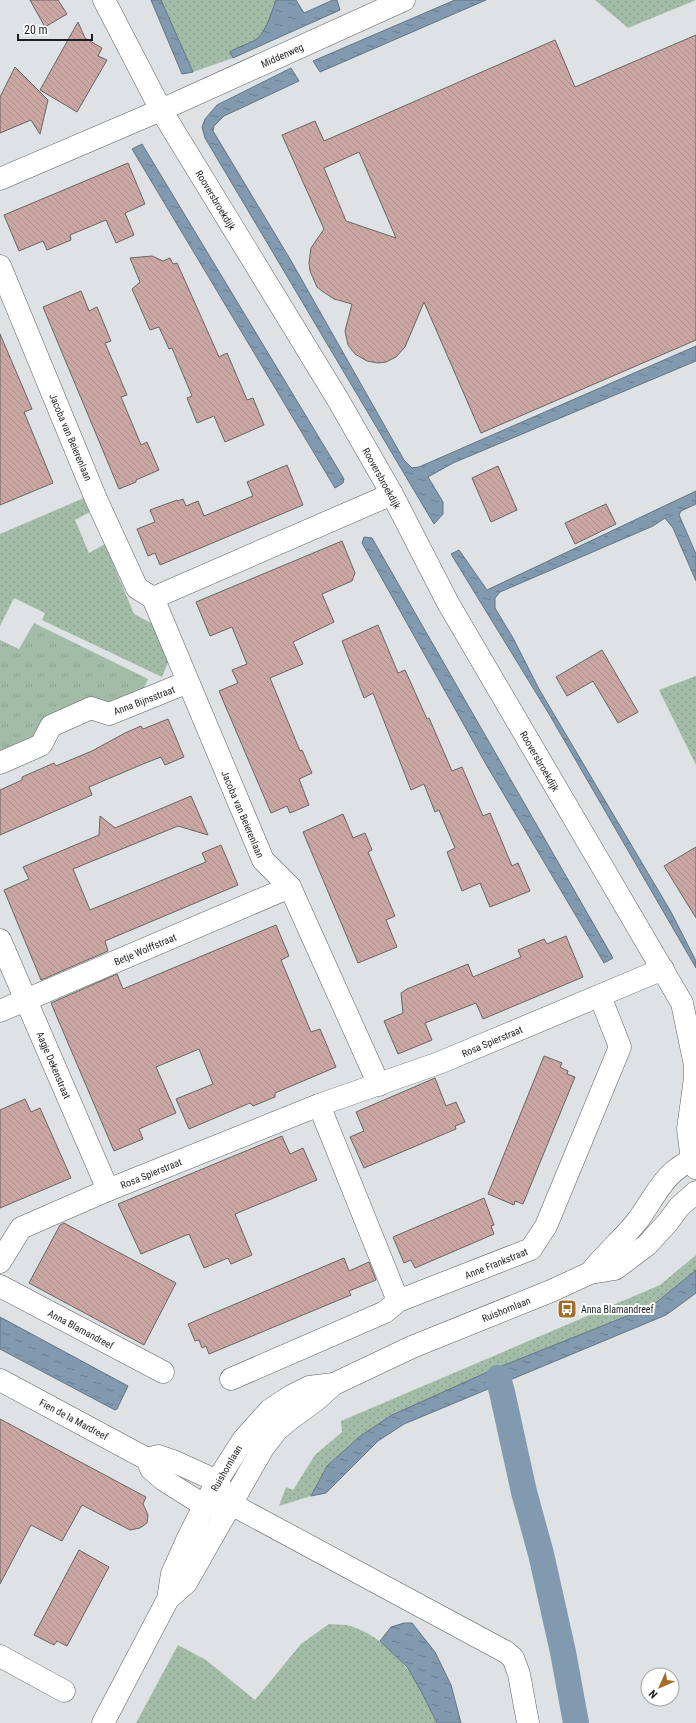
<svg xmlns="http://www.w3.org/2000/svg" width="696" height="1723" font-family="'Roboto Condensed',sans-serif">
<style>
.grass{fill:url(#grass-dots)}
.park{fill:url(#park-tufts)}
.water{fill:url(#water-ripples);stroke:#637585}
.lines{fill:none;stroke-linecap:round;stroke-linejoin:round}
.canal{stroke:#819ab0;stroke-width:26}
.building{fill:url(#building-back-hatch);stroke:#696565;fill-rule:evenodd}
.minor-casing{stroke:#5d5f62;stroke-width:23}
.secondary-casing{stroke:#5d5f62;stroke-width:23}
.minor{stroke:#fff;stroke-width:22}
.secondary{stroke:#fff;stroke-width:22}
.labels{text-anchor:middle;stroke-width:4;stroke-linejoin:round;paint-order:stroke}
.street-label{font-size:10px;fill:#1e1f20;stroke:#fff}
.poi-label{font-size:10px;fill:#1e1f20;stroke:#fff;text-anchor:start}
</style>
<defs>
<pattern id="grass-dots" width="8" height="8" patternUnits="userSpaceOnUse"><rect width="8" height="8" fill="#a3bca8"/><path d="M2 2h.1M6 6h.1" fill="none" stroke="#8ca190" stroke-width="1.8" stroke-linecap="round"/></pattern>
<pattern id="park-tufts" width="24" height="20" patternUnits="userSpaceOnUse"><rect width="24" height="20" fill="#a3bca8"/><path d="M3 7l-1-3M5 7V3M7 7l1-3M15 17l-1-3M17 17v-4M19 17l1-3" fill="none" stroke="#8ca190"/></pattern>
<pattern id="water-ripples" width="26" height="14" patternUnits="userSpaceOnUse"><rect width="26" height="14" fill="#819ab0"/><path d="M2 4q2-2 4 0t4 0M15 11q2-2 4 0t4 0" fill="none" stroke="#697d8f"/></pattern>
<pattern id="building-back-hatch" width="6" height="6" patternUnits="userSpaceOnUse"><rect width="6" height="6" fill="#cba7a3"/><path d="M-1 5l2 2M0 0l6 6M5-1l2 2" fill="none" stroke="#ae8f8c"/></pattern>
</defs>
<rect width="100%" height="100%" fill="#dee2e4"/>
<g class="grass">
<path d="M 161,0 L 292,0 L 303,26 L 233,58 L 193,72 Z"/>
<path d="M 595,0 L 696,0 L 628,28 Z"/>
<path d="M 84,498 L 90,512 L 75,520 L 89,553 L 105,544 L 134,614 L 155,625 L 169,660 L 162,677 L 42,620 L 45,613 L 14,598 L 0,626 L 0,534 Z"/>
<path d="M 696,676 L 696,765 L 659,690 Z"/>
<path d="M 696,1255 L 696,1270 L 652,1306 L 492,1370 L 359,1437 L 327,1466 L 311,1496 L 279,1506 L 286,1487 L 293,1490 L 315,1455 L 342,1432 L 341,1421 L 660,1285 Z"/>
<path d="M 329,1624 C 336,1625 344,1624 351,1626 C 398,1643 417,1681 437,1723 L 136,1723 L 178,1645 L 206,1660 L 255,1700 L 301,1644 Z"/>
</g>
<path class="park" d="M 34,623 L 148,679 L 143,690 L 0,751 L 0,640 L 19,649 Z"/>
<g class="water">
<path d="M 151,0 L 161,0 L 193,72 L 182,74 Z"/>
<path d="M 276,0 L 296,0 L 304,13 L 333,0 L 337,0 L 340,10 L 233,58 L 230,52 C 237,47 254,42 258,38 C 267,29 272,11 276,0 Z"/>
<path d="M 455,0 L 486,0 L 320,72 L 313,61 Z"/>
<path d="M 291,68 L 299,81 L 224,116 L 214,126 L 213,131 L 290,259 L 404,460 L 412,468 L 419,467 L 696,346 L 696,361 L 453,463 L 428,477 L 443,502 L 443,514 L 434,524 L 205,138 L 202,127 L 205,119 L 217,105 Z"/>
<path d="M 142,144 L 344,479 L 343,483 L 335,488 L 132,149 Z"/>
<path d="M 696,491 L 696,504 L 681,511 L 679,515 L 696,554 L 696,581 L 673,528 L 665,518 L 653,526 L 500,592 L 495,598 L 495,608 L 513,638 L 539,689 L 671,912 L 696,961 L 696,968 L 549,714 L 451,554 L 459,550 L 487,590 Z"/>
<path d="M 364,537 L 372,538 L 613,958 L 604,963 L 487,766 L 362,543 Z"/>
<path d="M 696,1270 L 696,1293 L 666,1315 L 404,1424 L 378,1441 L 326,1493 L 311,1496 L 327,1466 L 359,1437 L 392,1415 L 492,1370 L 652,1306 Z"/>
<path d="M 0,1317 L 128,1386 L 117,1409 L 115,1410 L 0,1349 Z"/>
<path d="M 404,1623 L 412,1623 L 435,1652 L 451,1685 L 461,1723 L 437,1723 L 422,1693 L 407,1667 L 380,1641 L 391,1627 Z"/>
</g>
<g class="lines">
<path class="canal" d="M 498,1378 L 502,1392 L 524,1492 L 541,1554 L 563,1652 L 576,1723"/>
</g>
<g class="building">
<path d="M 30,0 L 58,0 L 67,14 L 45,27 Z"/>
<path d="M 78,22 L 85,38 L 102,48 L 98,56 L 107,60 L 77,112 L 40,90 Z"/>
<path d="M 696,35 L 696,340 L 481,433 L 424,302 L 405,347 L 396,357 L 386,362 L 378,363 L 367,361 L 355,354 L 348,345 L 345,331 L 352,304 L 334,299 L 322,291 L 317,287 L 310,271 L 309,263 L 311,248 L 324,229 L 282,135 L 315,121 L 324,141 L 555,40 L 575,87 ZM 359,152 L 396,238 L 346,221 L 324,168 Z"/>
<path d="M 15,67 L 48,100 L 40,134 L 31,120 L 0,133 L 0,97 Z"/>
<path d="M 128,163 L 145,204 L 125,213 L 134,235 L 116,243 L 106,220 L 70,235 L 71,240 L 47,250 L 43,241 L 19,251 L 4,215 Z"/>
<path d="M 152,256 L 163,261 L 170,258 L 173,264 L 177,263 L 219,357 L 227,353 L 247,400 L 253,398 L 264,425 L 225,442 L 214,416 L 197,423 L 187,398 L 192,396 L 172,348 L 169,349 L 159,327 L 150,330 L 132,289 L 140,282 L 130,258 Z"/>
<path d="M 81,291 L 89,311 L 97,307 L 111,341 L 105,343 L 127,395 L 121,397 L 141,445 L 147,442 L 159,470 L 136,480 L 136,482 L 119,489 L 43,307 Z"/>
<path d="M 0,334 L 32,409 L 24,412 L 53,483 L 0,505 Z"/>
<path d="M 287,465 L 303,505 L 160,565 L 155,553 L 148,556 L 137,529 L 155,522 L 150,510 L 177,500 L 178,501 L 183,499 L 186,506 L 198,501 L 204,516 L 253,496 L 247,482 Z"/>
<path d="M 498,466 L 517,510 L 491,522 L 472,478 Z"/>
<path d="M 606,504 L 616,524 L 575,544 L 565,523 Z"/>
<path d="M 342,541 L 355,573 L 352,581 L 322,594 L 334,622 L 293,642 L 303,664 L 270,678 L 300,751 L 302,750 L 312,773 L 299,779 L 309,805 L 290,813 L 287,806 L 271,813 L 219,691 L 238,683 L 232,670 L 247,664 L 232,627 L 210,636 L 196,602 Z"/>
<path d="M 378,625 L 398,673 L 405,670 L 427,719 L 429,718 L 452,771 L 462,767 L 483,816 L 490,813 L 512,866 L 518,863 L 530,891 L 490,907 L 480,883 L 462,891 L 447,852 L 455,848 L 439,810 L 435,812 L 424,784 L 411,790 L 373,693 L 364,698 L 342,641 Z"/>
<path d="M 602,650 L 638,712 L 618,723 L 593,681 L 567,696 L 556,677 Z"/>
<path d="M 168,719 L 184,757 L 165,765 L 161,757 L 143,764 L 89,787 L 92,795 L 0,835 L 0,790 L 22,780 L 22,777 L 54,763 L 56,766 L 92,751 L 125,733 L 141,726 L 143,729 Z"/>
<path d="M 191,796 L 208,835 L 178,826 L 73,869 L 90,910 L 206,862 L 202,853 L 221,845 L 238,885 L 105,941 L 108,951 L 41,980 L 4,890 L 29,879 L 23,867 L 99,835 L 100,816 L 115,828 Z"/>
<path d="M 343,814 L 353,838 L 365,833 L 372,850 L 368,852 L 395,916 L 386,920 L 397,947 L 358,963 L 303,832 Z"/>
<path d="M 696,847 L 696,918 L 664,866 Z"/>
<path d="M 276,925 L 289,956 L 281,960 L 311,1032 L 320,1029 L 336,1067 L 275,1093 L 275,1097 L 253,1106 L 250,1103 L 189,1129 L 176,1099 L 213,1084 L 199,1049 L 156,1067 L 176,1113 L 139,1129 L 143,1139 L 114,1151 L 51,1003 L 117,974 L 123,989 Z"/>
<path d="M 566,936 L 583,977 L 483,1019 L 476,1003 L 425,1023 L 432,1040 L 398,1054 L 384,1021 L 403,1013 L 401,993 L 407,989 L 468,964 L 473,977 L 521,957 L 518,950 L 544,939 L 547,944 Z"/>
<path d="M 544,1056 L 562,1063 L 560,1067 L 568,1071 L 567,1074 L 575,1077 L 523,1204 L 515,1201 L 514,1205 L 488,1194 Z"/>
<path d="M 435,1078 L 446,1106 L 456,1102 L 465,1122 L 455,1126 L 456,1129 L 364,1168 L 350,1137 L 364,1131 L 356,1112 Z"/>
<path d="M 25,1099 L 31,1112 L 40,1108 L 71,1178 L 0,1208 L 0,1110 Z"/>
<path d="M 282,1136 L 290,1154 L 303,1148 L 317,1180 L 235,1214 L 252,1255 L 231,1264 L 228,1258 L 204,1268 L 189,1234 L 141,1254 L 118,1204 Z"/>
<path d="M 484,1198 L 494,1225 L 491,1226 L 494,1234 L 415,1268 L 411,1260 L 404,1263 L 393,1237 Z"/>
<path d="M 64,1223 L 176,1283 L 144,1345 L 29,1283 L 60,1225 Z"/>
<path d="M 344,1258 L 349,1271 L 369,1262 L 376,1280 L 349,1291 L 351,1295 L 209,1354 L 206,1346 L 202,1348 L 199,1340 L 195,1341 L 188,1324 Z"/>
<path d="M 0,1419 L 146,1497 L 143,1504 L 148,1515 L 147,1523 L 140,1528 L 130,1530 L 82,1505 L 62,1541 L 31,1525 L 0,1584 Z"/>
<path d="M 79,1550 L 109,1567 L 67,1646 L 57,1641 L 54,1645 L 34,1635 Z"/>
</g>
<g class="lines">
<g class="minor-casing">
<g id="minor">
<path d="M 104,0 L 161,110 L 337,398 L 392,494 L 448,603 L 682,1003 L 695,1065 L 695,1078 L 688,1129 L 692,1160 L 696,1168"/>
<path d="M 0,179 L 161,110 L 404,0"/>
<path d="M 0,266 L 96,499 L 137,588 L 153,598 L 263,860 L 290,887 L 379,1085"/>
<path d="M 153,598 L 392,494"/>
<path d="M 0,763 L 41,745 L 51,726 L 91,708 L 109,714 L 188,682"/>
<path d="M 0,940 L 108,1190"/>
<path d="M 0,1011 L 290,887"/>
<path d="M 319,1105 L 398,1301"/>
<path d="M 0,1262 L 21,1228 L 108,1190 L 319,1105 L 439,1063 L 663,969"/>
<path d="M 0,1286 L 163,1372"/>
<path d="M 231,1379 L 385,1312 L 398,1301 L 531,1249 L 546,1226 L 620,1047 L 600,996"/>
<path d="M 0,1380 L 147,1459 L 151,1469 L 164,1480 L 205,1506 L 222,1505"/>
<path d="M 147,1459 L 159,1456 L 173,1461 L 217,1481 L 231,1504 L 506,1652 L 513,1658 L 519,1674 L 528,1723"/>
<path d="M 0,1656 L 64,1691"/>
</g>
</g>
<g class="secondary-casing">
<g id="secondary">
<path d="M 590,1273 C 605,1254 623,1239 638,1220 C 655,1197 666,1168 696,1159"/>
<path d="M 168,1599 L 186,1583 L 263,1448 L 277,1430 L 290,1419 L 315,1401 L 334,1384 L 412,1347 L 551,1291 L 590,1273 L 615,1269 L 647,1245 L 668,1222 L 679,1207 L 696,1192"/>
<path d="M 103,1723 L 168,1599 L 172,1574 L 188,1538 L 217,1481 L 243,1440 L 270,1410 L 291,1396 L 309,1387 L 334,1384"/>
</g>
</g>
<use href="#minor" class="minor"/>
<use href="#secondary" class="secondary"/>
</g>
<defs>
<g id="bus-square" transform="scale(1)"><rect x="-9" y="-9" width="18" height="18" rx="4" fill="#a36c28" stroke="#fff"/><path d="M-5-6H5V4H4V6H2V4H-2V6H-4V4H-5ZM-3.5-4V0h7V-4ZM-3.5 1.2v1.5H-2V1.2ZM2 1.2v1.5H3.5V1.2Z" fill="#fff"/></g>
</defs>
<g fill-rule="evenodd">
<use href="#bus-square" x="567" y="1309"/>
</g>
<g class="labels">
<g class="street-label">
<text transform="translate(282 55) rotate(-24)" y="4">Middenweg</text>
<text transform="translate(216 200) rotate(59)" y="4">Rooversbroekdijk</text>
<text transform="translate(71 437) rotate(67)" y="4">Jacoba van Beierenlaan</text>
<text transform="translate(382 478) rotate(61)" y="4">Rooversbroekdijk</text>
<text transform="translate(144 700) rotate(-21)" y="4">Anna Bijnsstraat</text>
<text transform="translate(540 761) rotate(60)" y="4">Rooversbroekdijk</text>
<text transform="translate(243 814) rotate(67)" y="4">Jacoba van Beierenlaan</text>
<text transform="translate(145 949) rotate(-23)" y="4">Betje Wolffstraat</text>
<text transform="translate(492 1041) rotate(-23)" y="4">Rosa Spierstraat</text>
<text transform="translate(54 1065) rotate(67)" y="4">Aagje Dekenstraat</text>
<text transform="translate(151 1173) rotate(-22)" y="4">Rosa Spierstraat</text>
<text transform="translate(496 1263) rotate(-22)" y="4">Anne Frankstraat</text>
<text transform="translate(506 1309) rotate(-22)" y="4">Ruishornlaan</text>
<text transform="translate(81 1329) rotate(28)" y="4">Anna Blamandreef</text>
<text transform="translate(74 1419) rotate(28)" y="4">Fien de la Mardreef</text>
<text transform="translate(226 1468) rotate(-60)" y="4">Ruishornlaan</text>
</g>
<g class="poi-label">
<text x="581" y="1313">Anna Blamandreef</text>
</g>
</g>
<g transform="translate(660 1687) rotate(225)"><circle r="19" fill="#ffffff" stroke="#a5a5a6"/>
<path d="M0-3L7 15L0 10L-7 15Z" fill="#a36c28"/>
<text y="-6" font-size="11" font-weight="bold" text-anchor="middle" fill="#1e1f20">N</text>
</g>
<path d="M18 34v6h74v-6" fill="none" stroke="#1e1f20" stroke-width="2"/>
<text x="24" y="34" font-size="12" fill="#1e1f20" stroke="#ffffff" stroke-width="3" paint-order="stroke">20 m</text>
</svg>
